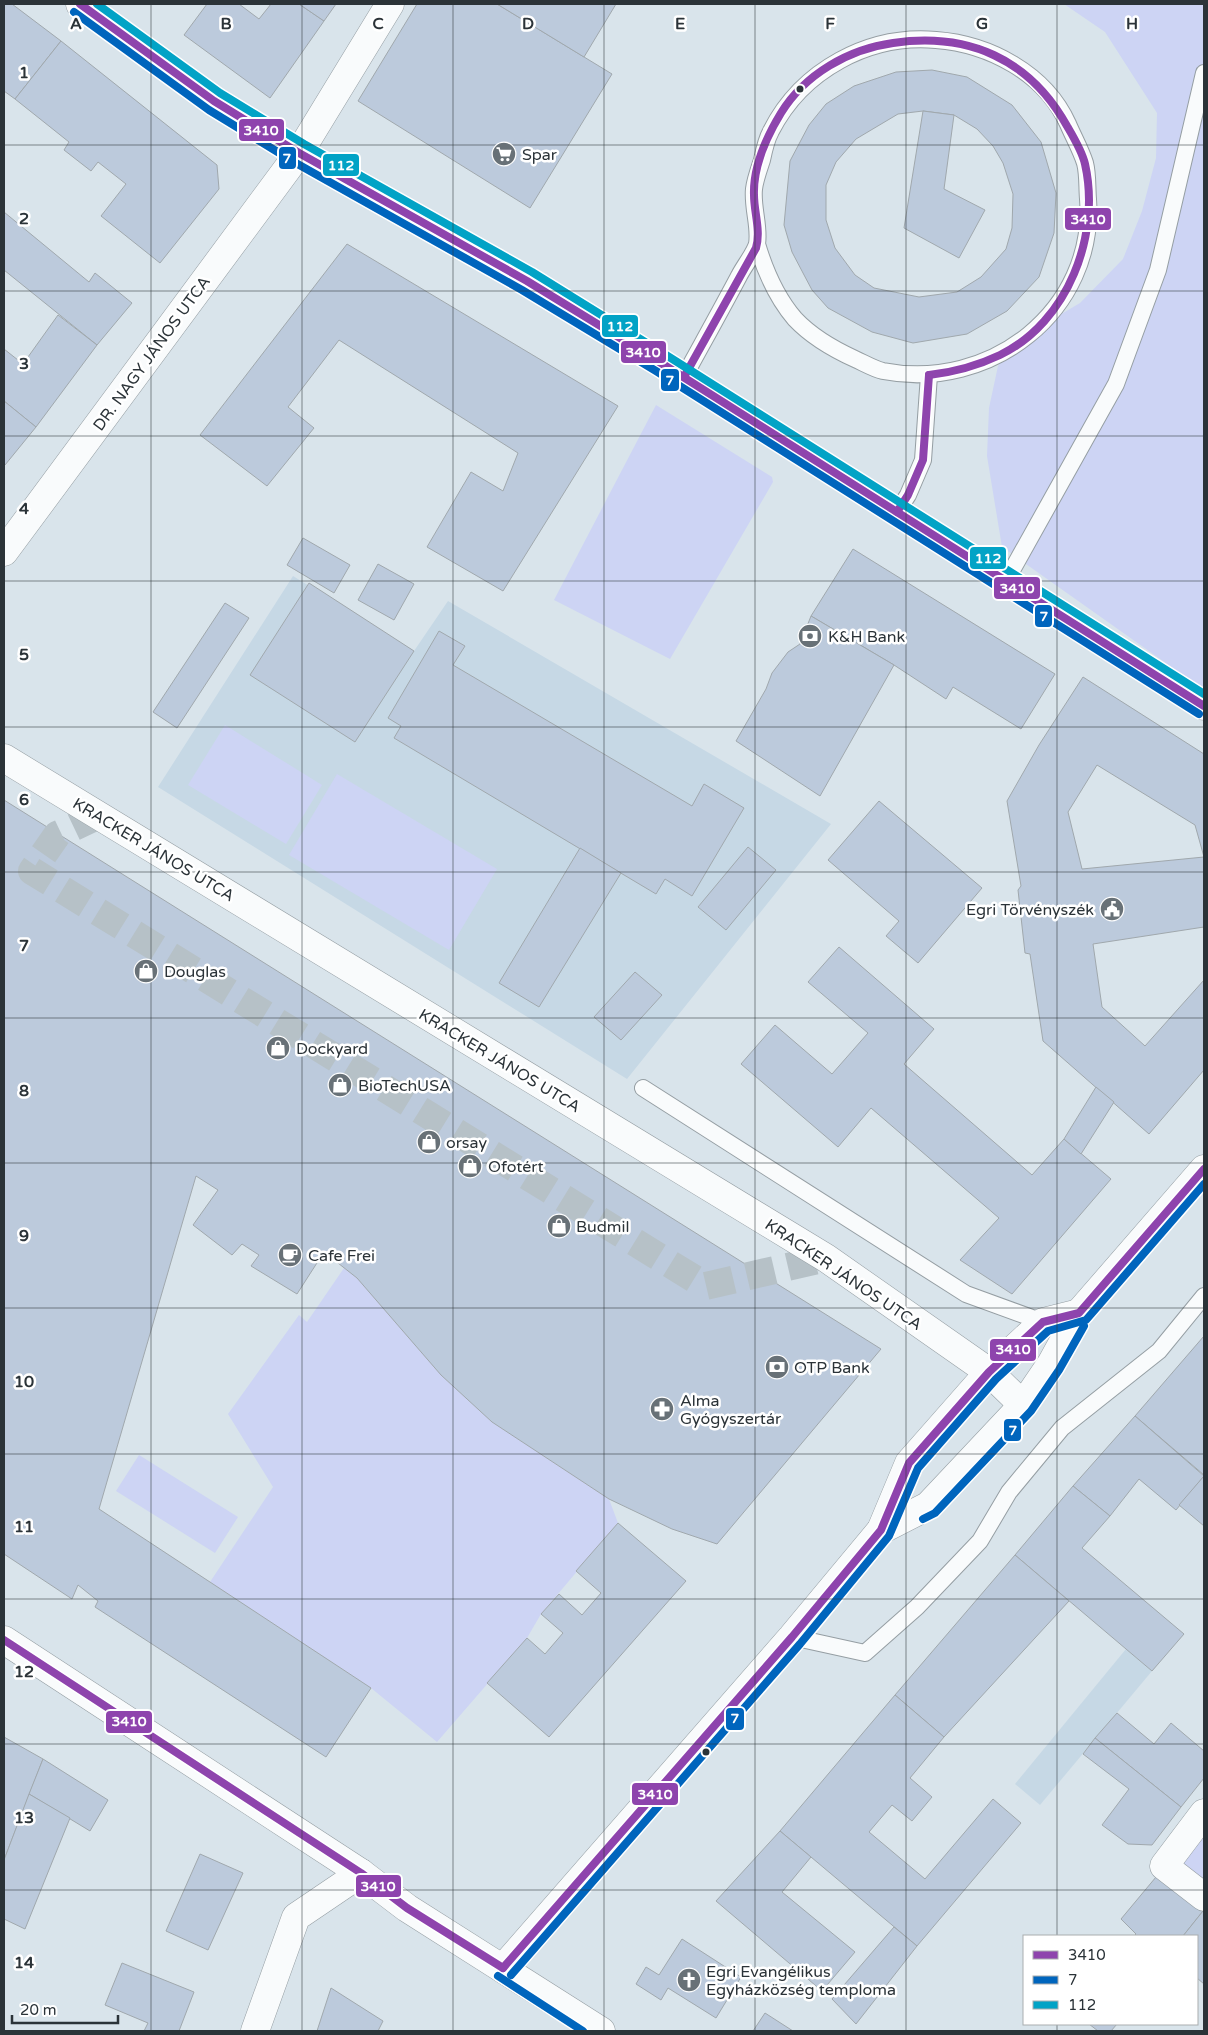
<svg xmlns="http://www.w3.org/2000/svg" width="1208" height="2035" font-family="'Varela Round',sans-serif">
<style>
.built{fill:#c6d8e5}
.green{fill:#cdd4f4}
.building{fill:#bccadc;stroke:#a0a8ad;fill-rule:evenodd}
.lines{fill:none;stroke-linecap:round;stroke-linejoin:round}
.minor-tunnel{stroke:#b6c1c7;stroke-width:28;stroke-dasharray:28 14;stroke-linecap:butt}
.service-casing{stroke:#959ea3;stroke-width:18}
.minor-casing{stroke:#959ea3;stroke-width:29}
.tertiary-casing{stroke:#959ea3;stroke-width:29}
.primary-casing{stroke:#959ea3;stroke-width:29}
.service{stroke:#f9fbfc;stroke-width:16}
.minor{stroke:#f9fbfc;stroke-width:28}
.tertiary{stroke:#f9fbfc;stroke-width:28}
.primary{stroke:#f9fbfc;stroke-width:28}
.bus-1-casing{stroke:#fff;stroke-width:11}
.bus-2-casing{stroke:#fff;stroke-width:11}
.bus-3-casing{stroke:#fff;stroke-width:11}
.bus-1{stroke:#8e44ad;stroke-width:8}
.bus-2{stroke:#0065bd;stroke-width:8}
.bus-3{stroke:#02a3c6;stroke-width:8}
.grid{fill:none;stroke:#2b3338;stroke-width:1;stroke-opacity:0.55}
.bus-dot{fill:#2b3338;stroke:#fff;stroke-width:2}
.labels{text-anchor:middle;stroke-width:5;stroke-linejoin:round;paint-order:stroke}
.poi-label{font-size:16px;fill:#2b3338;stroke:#fff;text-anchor:start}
.street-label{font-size:16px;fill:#2b3338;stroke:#fff}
.grid-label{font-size:16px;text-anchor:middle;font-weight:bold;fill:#2b3338;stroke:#fff;stroke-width:5;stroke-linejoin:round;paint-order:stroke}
.line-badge{stroke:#fff;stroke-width:2}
.badge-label{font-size:14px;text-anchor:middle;font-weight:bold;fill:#fff}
</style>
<rect width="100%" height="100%" fill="#d9e4eb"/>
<g class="built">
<path d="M 293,576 L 414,651 L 448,601 L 831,824 L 627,1079 L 158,787 Z"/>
<path d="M 1126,1649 L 1152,1671 L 1040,1805 L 1015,1784 Z"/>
</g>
<g class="green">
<path d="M 1064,4 L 1204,4 L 1204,690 L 1002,547 L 987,456 L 989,408 L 998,366 L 1012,343 L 1080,303 L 1123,259 L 1142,211 L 1156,158 L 1157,113 L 1105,32 Z"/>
<path d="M 656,405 L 772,477 L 773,482 L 670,659 L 554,600 Z"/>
<path d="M 225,725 L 322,785 L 286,844 L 188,785 Z"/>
<path d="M 337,774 L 497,869 L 449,950 L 289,855 Z"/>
<path d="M 344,1268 L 357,1278 L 441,1375 L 492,1422 L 609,1499 L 618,1523 L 541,1614 L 527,1638 L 437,1742 L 371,1688 L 210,1582 L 273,1487 L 228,1414 L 299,1315 L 307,1322 Z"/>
<path d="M 139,1455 L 238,1517 L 215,1553 L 116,1491 Z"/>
<path d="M 1204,1833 L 1204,1881 L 1181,1864 Z"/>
</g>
<g class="building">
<path d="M 4,4 L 12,4 L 61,41 L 15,99 L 4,91 Z"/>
<path d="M 207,4 L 239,4 L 259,19 L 271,4 L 299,4 L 324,21 L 270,98 L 184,35 Z"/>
<path d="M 299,4 L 336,4 L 324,21 Z"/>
<path d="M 417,4 L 497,4 L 612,74 L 530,208 L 358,101 Z"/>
<path d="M 497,4 L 616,4 L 584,57 Z"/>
<path d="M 61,41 L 217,165 L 219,189 L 160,263 L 101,216 L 126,184 L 98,162 L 91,171 L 64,150 L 69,142 L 15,99 Z"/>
<path d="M 932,70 L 967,77 L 1012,105 L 1041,142 L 1056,193 L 1054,233 L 1039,277 L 1007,311 L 967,334 L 913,343 L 872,332 L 828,308 L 812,290 L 803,273 L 792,252 L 784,225 L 790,161 L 809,125 L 826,104 L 854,86 L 896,72 ZM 923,111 L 954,115 L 977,129 L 993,146 L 1003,163 L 1013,194 L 1012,228 L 1006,249 L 981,277 L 957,292 L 919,297 L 874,288 L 855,275 L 835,248 L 826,220 L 826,185 L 836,162 L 856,139 L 898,114 Z"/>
<path d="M 923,111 L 954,115 L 944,189 L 985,210 L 959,258 L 904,228 Z"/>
<path d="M 4,212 L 89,282 L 95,273 L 132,303 L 97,345 L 4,270 Z"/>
<path d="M 347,244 L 618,406 L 503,591 L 427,547 L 471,472 L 503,491 L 518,453 L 339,340 L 288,407 L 314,428 L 267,486 L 200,435 Z"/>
<path d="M 58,315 L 97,345 L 36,427 L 4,401 L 4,349 L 23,364 Z"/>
<path d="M 4,401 L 36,427 L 5,465 L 4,464 Z"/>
<path d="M 303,538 L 350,565 L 334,593 L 287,565 Z"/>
<path d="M 853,549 L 1055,674 L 1021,729 L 953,687 L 946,699 L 894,665 L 811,616 Z"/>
<path d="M 378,564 L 414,584 L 394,620 L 358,600 Z"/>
<path d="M 309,583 L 414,651 L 355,742 L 250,675 Z"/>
<path d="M 225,603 L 249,618 L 177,728 L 153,712 Z"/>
<path d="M 811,616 L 894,665 L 820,796 L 736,741 L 766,689 L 772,673 L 788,652 L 800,644 Z"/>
<path d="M 439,631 L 465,646 L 453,665 L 692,806 L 704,784 L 744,808 L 692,896 L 665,879 L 656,894 L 394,738 L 401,726 L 388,718 Z"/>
<path d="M 1083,677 L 1204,754 L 1204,857 L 1195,825 L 1097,765 L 1068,812 L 1082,869 L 1204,857 L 1204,927 L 1093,944 L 1102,1007 L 1145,1046 L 1204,980 L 1204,1070 L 1149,1134 L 1043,1041 L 1030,954 L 1025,953 L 1018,890 L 1021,886 L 1007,801 L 1039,745 Z"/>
<path d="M 4,800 L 881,1349 L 717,1544 L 672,1529 L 609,1499 L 492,1422 L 441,1375 L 357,1278 L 324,1252 L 297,1294 L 251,1266 L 259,1255 L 242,1244 L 232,1255 L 193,1225 L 218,1190 L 196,1176 L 99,1509 L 371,1688 L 326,1757 L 95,1607 L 98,1601 L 78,1585 L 72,1599 L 4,1554 Z"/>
<path d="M 879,801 L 982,888 L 918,963 L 886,936 L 899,921 L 828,860 Z"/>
<path d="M 748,847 L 776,870 L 726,930 L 698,907 Z"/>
<path d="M 580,848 L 621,873 L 539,1007 L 499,983 Z"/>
<path d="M 839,947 L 934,1029 L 904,1064 L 1032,1175 L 1064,1139 L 1111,1179 L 1012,1294 L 960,1260 L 999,1218 L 871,1108 L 838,1147 L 741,1064 L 775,1025 L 832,1074 L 868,1033 L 808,982 Z"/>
<path d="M 635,972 L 662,995 L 621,1040 L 594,1017 Z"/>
<path d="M 1096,1087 L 1114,1102 L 1081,1154 L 1064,1139 Z"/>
<path d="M 1204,1336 L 1204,1475 L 1135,1416 Z"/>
<path d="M 1135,1416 L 1204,1476 L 1176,1510 L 1139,1479 L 1110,1516 L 1073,1486 Z"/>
<path d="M 1204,1476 L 1204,1526 L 1179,1505 Z"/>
<path d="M 1073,1486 L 1110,1516 L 1082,1548 L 1184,1634 L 1152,1671 L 1015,1555 Z"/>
<path d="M 618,1523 L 686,1581 L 549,1737 L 487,1683 L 527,1638 L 545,1654 L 563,1633 L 541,1614 L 559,1594 L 582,1615 L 601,1593 L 576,1571 Z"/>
<path d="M 1015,1555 L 1069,1601 L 944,1737 L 895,1695 Z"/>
<path d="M 895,1695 L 944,1737 L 910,1778 L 932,1797 L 912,1821 L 892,1805 L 869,1832 L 925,1879 L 993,1799 L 1021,1823 L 917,1946 L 780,1831 Z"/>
<path d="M 1117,1713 L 1154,1744 L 1171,1723 L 1204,1751 L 1204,1778 L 1181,1807 L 1095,1738 Z"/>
<path d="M 4,1737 L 43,1759 L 4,1860 Z"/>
<path d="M 1095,1738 L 1181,1807 L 1152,1845 L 1128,1844 L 1102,1825 L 1129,1789 L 1083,1754 Z"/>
<path d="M 43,1759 L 108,1800 L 90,1831 L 29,1794 Z"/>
<path d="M 29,1794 L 70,1818 L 25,1929 L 4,1919 L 4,1860 Z"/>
<path d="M 780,1831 L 811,1857 L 782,1892 L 855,1952 L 822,1991 L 716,1901 Z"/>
<path d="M 200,1854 L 243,1873 L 208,1950 L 166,1931 Z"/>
<path d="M 1156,1877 L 1203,1911 L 1183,1936 L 1134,1936 L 1136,1934 L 1121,1919 Z"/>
<path d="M 1203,1911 L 1204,1911 L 1204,1984 L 1197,1978 L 1197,1936 L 1183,1936 Z"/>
<path d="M 894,1927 L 917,1946 L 856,2024 L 832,1999 Z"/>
<path d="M 682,1939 L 741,1977 L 716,2018 L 668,1988 L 661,2000 L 636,1984 L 646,1967 L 659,1975 Z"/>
<path d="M 122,1963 L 194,1992 L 179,2031 L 144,2031 L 148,2023 L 105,2005 Z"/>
<path d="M 331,1988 L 383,2021 L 378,2031 L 317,2031 Z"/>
<path d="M 765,2013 L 793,2031 L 753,2031 Z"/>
<path d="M 1089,2024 L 1117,2024 L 1111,2031 L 1098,2031 Z"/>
</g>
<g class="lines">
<path class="minor-tunnel" d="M 99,815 L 57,835 L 32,871 L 706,1286 L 826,1258"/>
<g class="service-casing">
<g id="service">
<path d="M 684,377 C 702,344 721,310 739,276 C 744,266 754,254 757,244 C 760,227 752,207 754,189 C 755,180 759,169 762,160 C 764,150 766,140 771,131 C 802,70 869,34 936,40 C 989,44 1045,73 1068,124 C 1073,136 1081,150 1085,163 C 1088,174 1087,188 1088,199 C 1096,311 990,392 883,371 C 874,369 864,363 855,359 C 833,349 812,337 795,319 C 776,297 765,271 757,244"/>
<path d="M 897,512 L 908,495 L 923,460 L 929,375"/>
<path d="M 1006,581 L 1116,384 L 1158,270 L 1204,73"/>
<path d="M 643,1088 L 966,1294 L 1043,1322"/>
<path d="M 792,1637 L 865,1653 L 917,1607 L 980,1541 L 1009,1492 L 1062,1428 L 1159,1351 L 1204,1296"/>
</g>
</g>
<g class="minor-casing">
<g id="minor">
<path d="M 4,552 L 299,153 L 390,4"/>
<path d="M 4,758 L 826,1258 L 989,1372 L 1023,1405"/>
<path d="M 1204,1813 L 1164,1866 L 1204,1897"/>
<path d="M 255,2031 L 296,1917 L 361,1873"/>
</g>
</g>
<g class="tertiary-casing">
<g id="tertiary">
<path d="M 80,4 L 214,101 L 299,153 L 527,281 L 661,363 L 1204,706"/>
<path d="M 881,1530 L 928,1506 L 1023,1405 L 1051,1364 L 1079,1313 L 1204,1169"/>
<path d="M 503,1968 L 792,1637 L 881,1530 L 909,1463 L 989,1372 L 1043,1322 L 1079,1313"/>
</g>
</g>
<g class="primary-casing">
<path id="primary" d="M 4,1640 L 361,1873 L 407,1908 L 601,2031"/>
</g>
<use href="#service" class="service"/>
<use href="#minor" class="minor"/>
<use href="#tertiary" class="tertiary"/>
<use href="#primary" class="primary"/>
<g class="bus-1-casing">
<g id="bus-1">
<path d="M 80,4 L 214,101 L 299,153 L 527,281 L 661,363 L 1204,706"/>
<path d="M 684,377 L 756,248 C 761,231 754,212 754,195 C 753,167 767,136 781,113 C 805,74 849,49 893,43 C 968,32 1030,59 1067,126 C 1074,138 1082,151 1085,164 C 1101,235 1068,322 1000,355 C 977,366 955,372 929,375"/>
<path d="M 897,512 L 908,495 L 923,460 L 929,375"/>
<path d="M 4,1640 L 361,1873 L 407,1908 L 503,1968"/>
<path d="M 503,1968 L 792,1637 L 881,1530 L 909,1463 L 989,1372 L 1043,1322 L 1079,1313 L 1204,1169"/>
</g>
</g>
<g class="bus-2-casing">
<g id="bus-2">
<path d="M 74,12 L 209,110 L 294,162 L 522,290 L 656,371 L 1199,714"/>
<path d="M 923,1519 L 935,1513 L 1031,1411 L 1059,1370 L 1084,1326"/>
<path d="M 511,1975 L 800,1644 L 889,1536 L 918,1468 L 996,1379 L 1048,1331 L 1086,1320 L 1204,1184"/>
<path d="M 498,1976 L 583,2031"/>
</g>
</g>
<g class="bus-3-casing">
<path id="bus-3" d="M 97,4 L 220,93 L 304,144 L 532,272 L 666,355 L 1204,694"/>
</g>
<use href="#bus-1" class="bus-1"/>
<use href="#bus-2" class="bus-2"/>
<use href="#bus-3" class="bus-3"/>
</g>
<path class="grid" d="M 151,4 L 151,2031M 302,4 L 302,2031M 453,4 L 453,2031M 604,4 L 604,2031M 755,4 L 755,2031M 906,4 L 906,2031M 1057,4 L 1057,1936M 4,145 L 1204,145M 4,291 L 1204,291M 4,436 L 1204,436M 4,581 L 1204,581M 4,727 L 1204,727M 4,872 L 1204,872M 4,1018 L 1204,1018M 4,1163 L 1204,1163M 4,1308 L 1204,1308M 4,1454 L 1204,1454M 4,1599 L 1204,1599M 4,1744 L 1204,1744M 4,1890 L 1204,1890M 1057,2024 L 1057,2031"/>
<defs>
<g id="supermarket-disc" transform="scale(1.25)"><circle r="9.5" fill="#687177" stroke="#fff"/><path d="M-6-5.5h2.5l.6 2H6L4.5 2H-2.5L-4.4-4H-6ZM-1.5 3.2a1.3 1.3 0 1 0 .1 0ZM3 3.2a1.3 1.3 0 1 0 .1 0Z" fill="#fff"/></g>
<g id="bank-disc" transform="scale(1.25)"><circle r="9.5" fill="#687177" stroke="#fff"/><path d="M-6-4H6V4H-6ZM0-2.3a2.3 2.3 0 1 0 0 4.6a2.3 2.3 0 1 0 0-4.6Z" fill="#fff"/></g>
<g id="civic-disc" transform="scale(1.25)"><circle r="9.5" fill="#687177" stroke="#fff"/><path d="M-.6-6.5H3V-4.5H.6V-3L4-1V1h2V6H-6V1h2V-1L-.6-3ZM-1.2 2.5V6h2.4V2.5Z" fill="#fff"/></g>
<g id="shop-disc" transform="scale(1.25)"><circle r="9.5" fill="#687177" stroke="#fff"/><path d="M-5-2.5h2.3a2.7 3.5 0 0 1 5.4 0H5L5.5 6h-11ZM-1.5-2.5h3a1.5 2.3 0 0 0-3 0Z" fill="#fff"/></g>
<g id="cafe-disc" transform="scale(1.25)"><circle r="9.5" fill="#687177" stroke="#fff"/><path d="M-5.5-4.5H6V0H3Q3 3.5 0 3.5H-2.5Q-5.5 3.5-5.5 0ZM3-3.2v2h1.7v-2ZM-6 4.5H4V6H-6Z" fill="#fff"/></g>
<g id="pharmacy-disc" transform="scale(1.25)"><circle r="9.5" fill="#687177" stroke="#fff"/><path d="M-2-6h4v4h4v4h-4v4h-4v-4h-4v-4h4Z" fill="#fff"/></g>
<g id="church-disc" transform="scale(1.25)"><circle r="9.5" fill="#687177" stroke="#fff"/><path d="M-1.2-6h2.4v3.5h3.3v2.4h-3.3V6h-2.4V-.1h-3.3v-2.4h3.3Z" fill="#fff"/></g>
</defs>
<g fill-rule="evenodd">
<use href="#supermarket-disc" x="504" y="154"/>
<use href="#bank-disc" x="810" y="636"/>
<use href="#civic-disc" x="1112" y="909"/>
<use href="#shop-disc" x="146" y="971"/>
<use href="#shop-disc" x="278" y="1048"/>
<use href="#shop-disc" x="340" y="1085"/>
<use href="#shop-disc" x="429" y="1142"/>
<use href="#shop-disc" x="470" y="1166"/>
<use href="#shop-disc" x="559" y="1226"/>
<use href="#cafe-disc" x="290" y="1255"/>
<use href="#bank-disc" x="777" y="1367"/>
<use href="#pharmacy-disc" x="662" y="1409"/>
<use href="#church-disc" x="689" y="1980"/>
</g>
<g class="bus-dot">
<circle cx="800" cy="89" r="4.5"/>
<circle cx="706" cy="1752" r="4.5"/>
</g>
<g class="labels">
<g class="poi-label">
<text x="522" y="160">Spar</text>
<text x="828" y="642">K&amp;H Bank</text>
<text x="1094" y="915" text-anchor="end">Egri Törvényszék</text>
<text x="164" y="977">Douglas</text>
<text x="296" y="1054">Dockyard</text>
<text x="358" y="1091">BioTechUSA</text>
<text x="446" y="1148">orsay</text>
<text x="488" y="1172">Ofotért</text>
<text x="576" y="1232">Budmil</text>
<text x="308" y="1261">Cafe Frei</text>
<text x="794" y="1373">OTP Bank</text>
<text x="680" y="1406">Alma<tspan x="680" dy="18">Gyógyszertár</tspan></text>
<text x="706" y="1977">Egri Evangélikus<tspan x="706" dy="18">Egyházközség temploma</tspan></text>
</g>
<g class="street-label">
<text transform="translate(151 353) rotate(-54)" y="6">DR. NAGY JÁNOS UTCA</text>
<text transform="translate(154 849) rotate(31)" y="6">KRACKER JÁNOS UTCA</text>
<text transform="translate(500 1060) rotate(31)" y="6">KRACKER JÁNOS UTCA</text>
<text transform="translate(844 1274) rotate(34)" y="6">KRACKER JÁNOS UTCA</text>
</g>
</g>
<g class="grid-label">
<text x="76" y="29">A</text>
<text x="226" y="29">B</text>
<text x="378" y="29">C</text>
<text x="528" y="29">D</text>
<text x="680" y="29">E</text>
<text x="830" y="29">F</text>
<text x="982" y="29">G</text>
<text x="1132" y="29">H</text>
<text x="24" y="78">1</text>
<text x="24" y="224">2</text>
<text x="24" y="369">3</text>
<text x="24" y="514">4</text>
<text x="24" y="660">5</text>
<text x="24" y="805">6</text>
<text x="24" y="951">7</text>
<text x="24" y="1096">8</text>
<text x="24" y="1241">9</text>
<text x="24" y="1387">10</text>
<text x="24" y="1532">11</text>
<text x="24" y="1677">12</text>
<text x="24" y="1823">13</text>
<text x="24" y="1968">14</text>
</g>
<g class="line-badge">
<rect x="238" y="118" width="47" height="24" rx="5" fill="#8e44ad"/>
<rect x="278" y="146" width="19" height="24" rx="5" fill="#0065bd"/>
<rect x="322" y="153" width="38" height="24" rx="5" fill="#02a3c6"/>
<rect x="1064" y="207" width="48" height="24" rx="5" fill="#8e44ad"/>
<rect x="601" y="314" width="38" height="24" rx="5" fill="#02a3c6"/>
<rect x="620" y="340" width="47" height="24" rx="5" fill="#8e44ad"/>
<rect x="660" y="368" width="20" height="24" rx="5" fill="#0065bd"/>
<rect x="969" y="546" width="38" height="24" rx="5" fill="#02a3c6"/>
<rect x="993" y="576" width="48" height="24" rx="5" fill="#8e44ad"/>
<rect x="1034" y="604" width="19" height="24" rx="5" fill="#0065bd"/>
<rect x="989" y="1338" width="48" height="24" rx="5" fill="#8e44ad"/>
<rect x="1003" y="1418" width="19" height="24" rx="5" fill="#0065bd"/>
<rect x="725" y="1707" width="20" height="24" rx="5" fill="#0065bd"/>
<rect x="105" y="1710" width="48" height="24" rx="5" fill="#8e44ad"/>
<rect x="631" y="1782" width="48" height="24" rx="5" fill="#8e44ad"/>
<rect x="355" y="1874" width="47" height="24" rx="5" fill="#8e44ad"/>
</g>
<g class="badge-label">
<text x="261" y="135">3410</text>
<text x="287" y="163">7</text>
<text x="341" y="170">112</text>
<text x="1088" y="224">3410</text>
<text x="620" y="331">112</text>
<text x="643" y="357">3410</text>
<text x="670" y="385">7</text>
<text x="988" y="563">112</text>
<text x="1017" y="593">3410</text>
<text x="1044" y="621">7</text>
<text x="1013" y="1354">3410</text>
<text x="1013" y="1435">7</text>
<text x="735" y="1723">7</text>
<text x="129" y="1726">3410</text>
<text x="655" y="1799">3410</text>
<text x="378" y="1891">3410</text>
</g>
<rect width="1208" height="2035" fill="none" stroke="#2b3338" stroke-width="10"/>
<rect x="1023" y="1935" width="175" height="90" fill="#ffffff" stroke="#aaadaf"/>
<rect x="1033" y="1951" width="25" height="8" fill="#8e44ad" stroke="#aaadaf"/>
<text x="1068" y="1960" font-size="15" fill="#2b3338">3410</text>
<rect x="1033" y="1976" width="25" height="8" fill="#0065bd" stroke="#aaadaf"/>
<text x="1068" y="1985" font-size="15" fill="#2b3338">7</text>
<rect x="1033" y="2001" width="25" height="8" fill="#02a3c6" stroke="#aaadaf"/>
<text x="1068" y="2010" font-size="15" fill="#2b3338">112</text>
<path d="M12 2015v8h106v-8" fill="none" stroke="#2b3338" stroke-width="2.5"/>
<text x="20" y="2015" font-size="15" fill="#2b3338" stroke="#ffffff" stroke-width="4" paint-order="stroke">20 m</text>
</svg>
